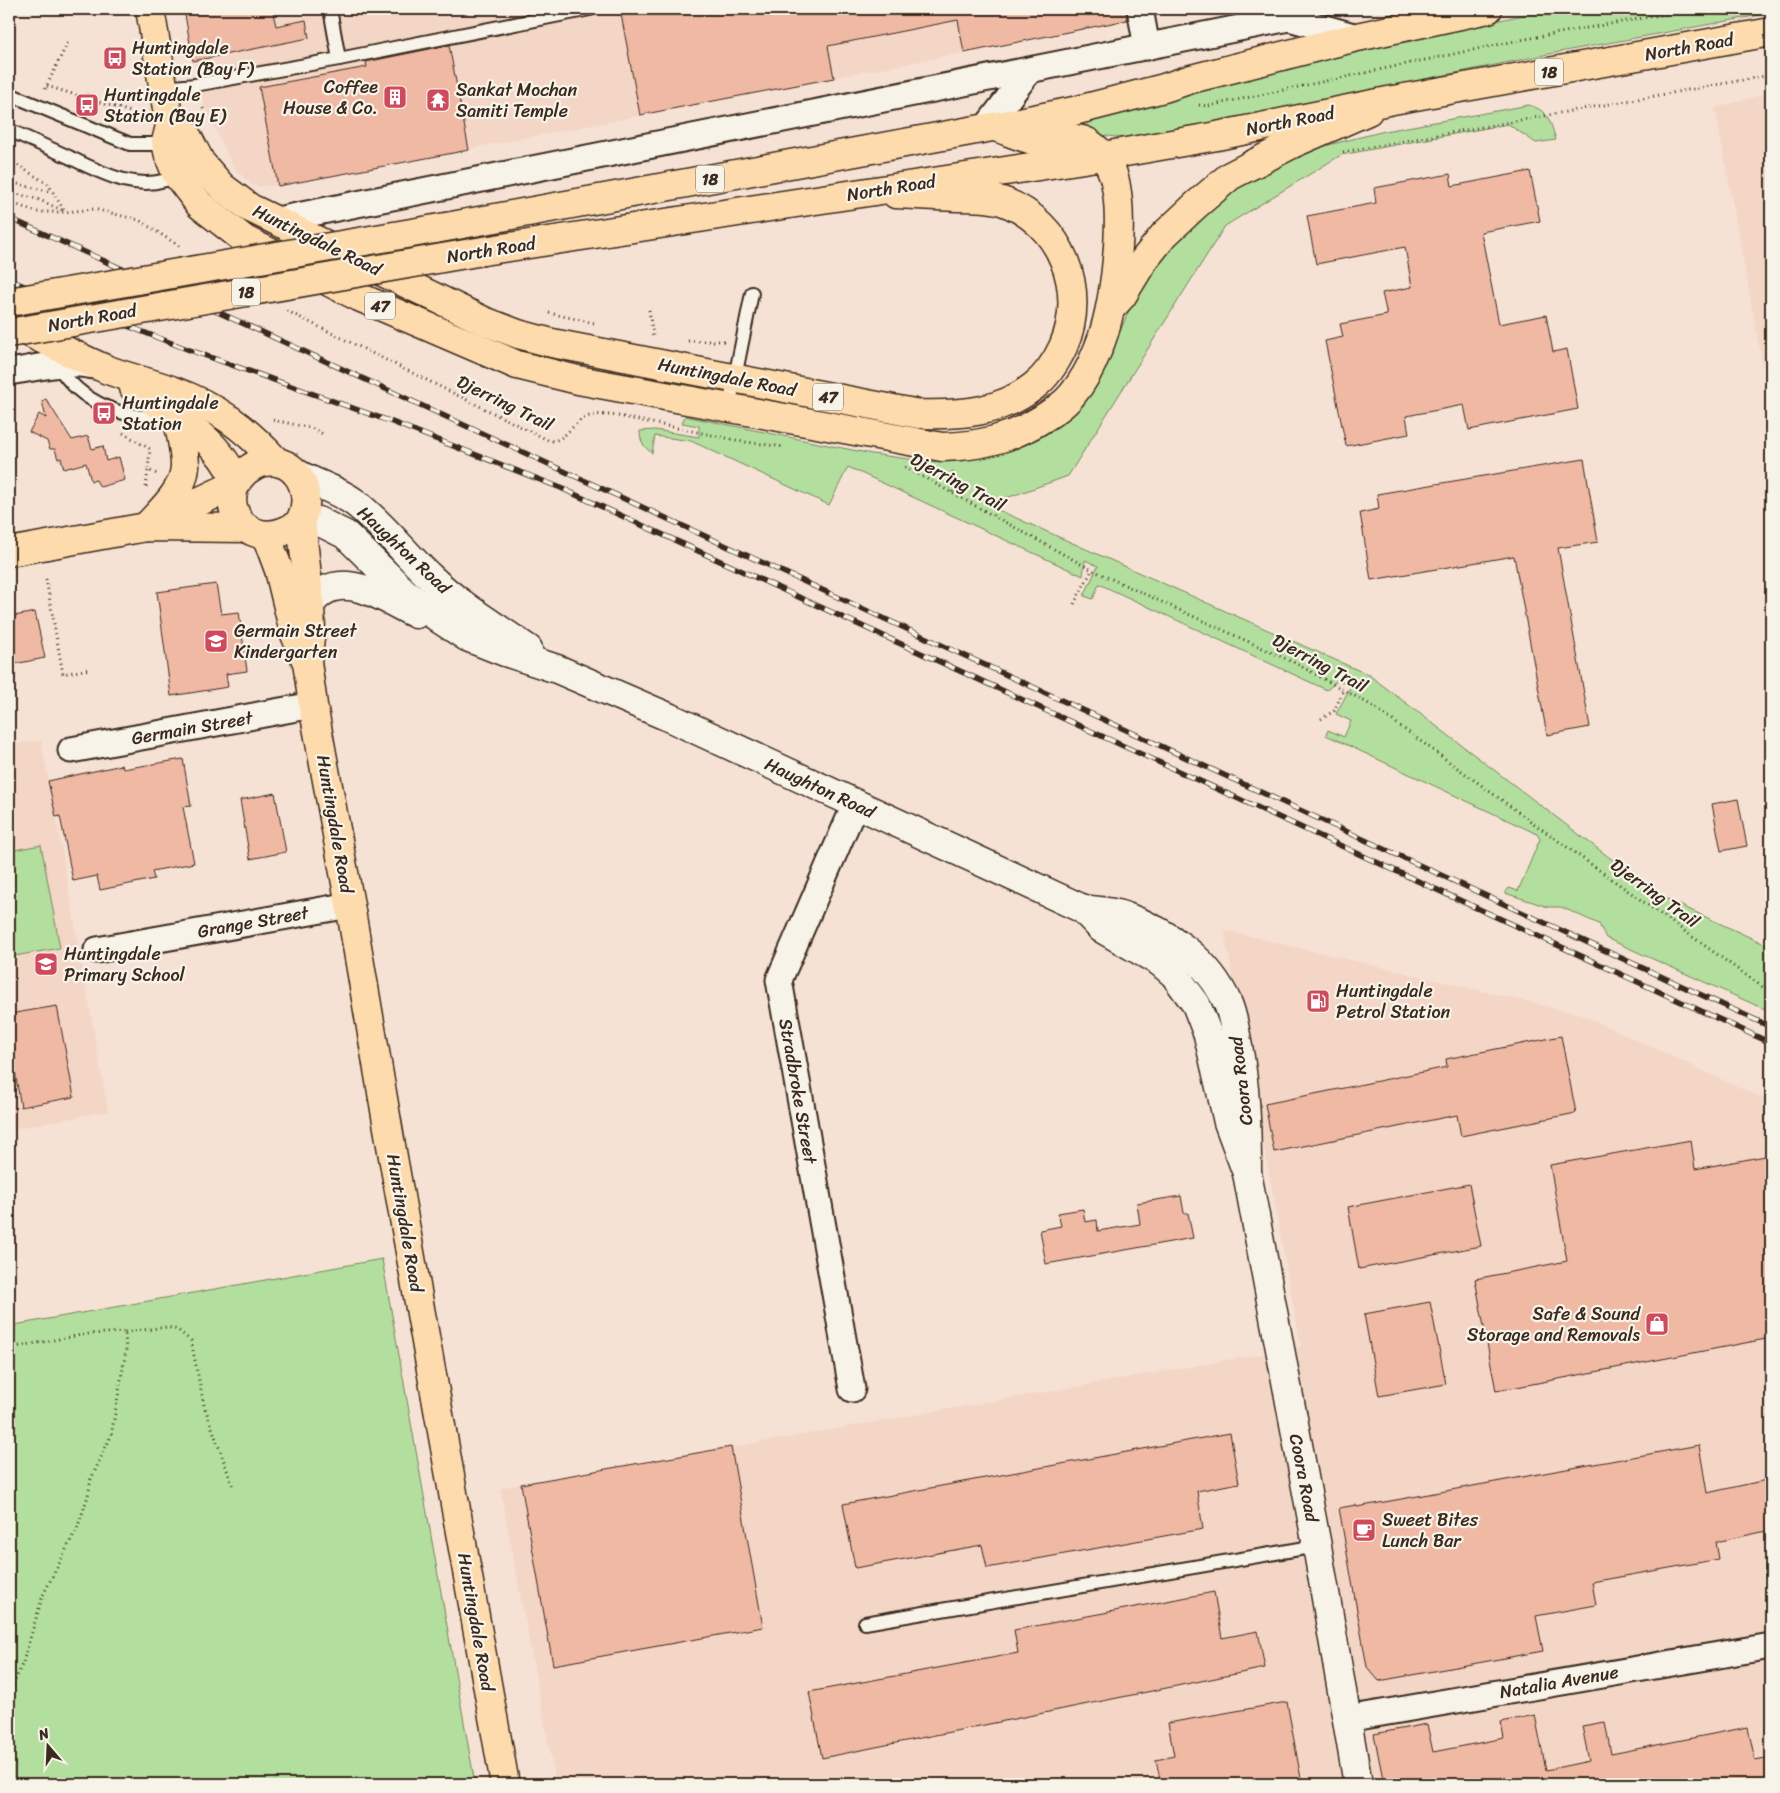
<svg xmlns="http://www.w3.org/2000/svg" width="1780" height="1793" font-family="Sriracha,sans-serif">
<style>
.built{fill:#f4d6c6}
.green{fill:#b2df9e;stroke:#76845e}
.building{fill:#f0b9a4;stroke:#3b2a1e}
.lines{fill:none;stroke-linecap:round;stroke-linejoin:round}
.lane-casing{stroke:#3b2a1e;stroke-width:16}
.street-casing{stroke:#3b2a1e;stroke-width:29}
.secondary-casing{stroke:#3b2a1e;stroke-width:31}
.primary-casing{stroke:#3b2a1e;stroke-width:31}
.highway-casing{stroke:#3b2a1e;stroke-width:31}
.path{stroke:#3b2a1e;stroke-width:3;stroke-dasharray:1 4;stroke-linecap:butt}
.lane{stroke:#f7f3e8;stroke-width:12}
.street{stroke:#f7f3e8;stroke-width:25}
.secondary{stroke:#f7f3e8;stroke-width:28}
.primary{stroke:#fedbac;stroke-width:28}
.highway{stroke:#fedbac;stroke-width:28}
.rail-casing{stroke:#3b2a1e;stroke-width:5.5}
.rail{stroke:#f7f3e8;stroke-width:4;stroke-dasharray:11;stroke-linecap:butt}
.highway-bridge-casing{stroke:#3b2a1e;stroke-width:31;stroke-linecap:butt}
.highway-bridge{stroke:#fedbac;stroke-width:28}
.labels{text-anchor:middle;stroke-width:4.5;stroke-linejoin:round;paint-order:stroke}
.shield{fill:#f7f3e8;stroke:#73665b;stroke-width:1}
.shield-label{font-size:16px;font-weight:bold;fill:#3b2a1e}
.street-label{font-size:18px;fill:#3b2a1e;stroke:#f7f3e8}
.poi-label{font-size:18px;fill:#3b2a1e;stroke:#f7f3e8;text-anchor:start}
</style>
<rect width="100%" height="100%" fill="#f5e2d4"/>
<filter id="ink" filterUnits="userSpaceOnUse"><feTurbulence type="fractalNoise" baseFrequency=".02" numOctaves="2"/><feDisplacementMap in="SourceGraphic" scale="10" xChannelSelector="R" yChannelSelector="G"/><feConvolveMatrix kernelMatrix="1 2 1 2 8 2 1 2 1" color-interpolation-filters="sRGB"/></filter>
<g filter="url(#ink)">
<g class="built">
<path d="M 184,9 L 1112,9 L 1113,13 L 1105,25 L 278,186 L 253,186 L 233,167 L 201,97 Z"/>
<path d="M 1771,92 L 1771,410 L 1715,108 Z"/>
<path d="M 41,740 L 56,817 L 108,1111 L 9,1130 L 9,745 Z"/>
<path d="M 1224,930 L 1580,1014 L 1771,1102 L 1771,1784 L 556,1784 L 500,1488 L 1301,1347 Z"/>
</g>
<g class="green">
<path d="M 1551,9 L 1771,9 L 1771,13 L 1554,53 L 1130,139 L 1079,132 L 1052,131 L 1208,88 L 1347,53 Z"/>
<path d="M 1529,105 C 1549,111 1550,121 1556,140 L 1536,143 L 1508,124 L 1341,155 L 1225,226 L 1068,476 L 987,505 L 1369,675 L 1660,896 L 1771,947 L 1771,1012 L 1606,938 L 1599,924 L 1561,907 L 1548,907 L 1505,893 L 1509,888 L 1518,891 L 1540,839 L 1537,834 L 1326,735 L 1328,730 L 1344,737 L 1351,721 L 1336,714 L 1351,686 L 1338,680 L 1327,690 L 1099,584 L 1093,599 L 1084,596 L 1098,566 L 1085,560 L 1083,576 L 848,467 L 829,505 L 691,441 L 655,436 L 652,453 C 644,447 640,442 640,431 L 655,430 L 699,437 L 699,426 L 682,423 L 685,416 L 872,454 L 930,462 L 978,458 L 1010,450 L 1090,389 L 1113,349 L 1136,293 L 1170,246 L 1233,190 L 1308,150 L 1385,131 Z"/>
<path d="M 41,845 L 60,948 L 9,957 L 9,851 Z"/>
<path d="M 382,1259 L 475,1784 L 9,1784 L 9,1326 Z"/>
</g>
<g class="building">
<path d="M 184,9 L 272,9 L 276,26 L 306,20 L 309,38 L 193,61 Z"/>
<path d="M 620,9 L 1126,9 L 1127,20 L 964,53 L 958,20 L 828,46 L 834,78 L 640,115 Z"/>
<path d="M 449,45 L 469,150 L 278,186 L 259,87 L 367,67 L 366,62 Z"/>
<path d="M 1530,171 L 1540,221 L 1481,232 L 1499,324 L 1546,315 L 1553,352 L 1567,349 L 1578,409 L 1469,430 L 1464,405 L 1406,416 L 1409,434 L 1346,446 L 1325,341 L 1343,337 L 1340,324 L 1387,315 L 1382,293 L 1412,287 L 1405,247 L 1316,264 L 1307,216 L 1376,203 L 1374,188 L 1450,174 L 1452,186 Z"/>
<path d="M 46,399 L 72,440 L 88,436 L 92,449 L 103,446 L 106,461 L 119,457 L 125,480 L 100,487 L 96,480 L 91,481 L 86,463 L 64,469 L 61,458 L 58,459 L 55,449 L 50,449 L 47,441 L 29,432 L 39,414 L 46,418 L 42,401 Z"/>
<path d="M 1584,459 L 1598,542 L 1558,548 L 1590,727 L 1547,735 L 1514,556 L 1371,580 L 1360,513 L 1379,509 L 1377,494 Z"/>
<path d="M 216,584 L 221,614 L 239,612 L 247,671 L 226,674 L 228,687 L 171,696 L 157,592 Z"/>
<path d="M 35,612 L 45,658 L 9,665 L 9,617 Z"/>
<path d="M 183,759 L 191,806 L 183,807 L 194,863 L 152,871 L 154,879 L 100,890 L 97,876 L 73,881 L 60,816 L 56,817 L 48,781 L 122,765 L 123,769 Z"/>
<path d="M 275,793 L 286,852 L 250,859 L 240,800 Z"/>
<path d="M 1738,799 L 1747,846 L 1721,851 L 1712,804 Z"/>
<path d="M 57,1006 L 74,1097 L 21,1107 L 9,1038 L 9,1014 Z"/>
<path d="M 1561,1036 L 1576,1113 L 1461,1136 L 1457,1115 L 1274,1152 L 1265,1104 L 1447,1067 L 1446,1059 Z"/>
<path d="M 1691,1140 L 1695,1169 L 1771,1155 L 1771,1338 L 1496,1391 L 1475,1279 L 1567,1261 L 1550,1165 Z"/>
<path d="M 1469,1184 L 1481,1246 L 1359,1269 L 1348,1207 Z"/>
<path d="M 1181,1196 L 1184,1213 L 1188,1213 L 1193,1238 L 1046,1264 L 1040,1230 L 1061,1226 L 1058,1213 L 1083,1209 L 1085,1222 L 1097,1220 L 1098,1231 L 1140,1224 L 1137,1203 Z"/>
<path d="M 1430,1302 L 1446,1384 L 1379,1396 L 1364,1314 Z"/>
<path d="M 1230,1433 L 1239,1483 L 1197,1491 L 1203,1529 L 987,1568 L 982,1545 L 855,1568 L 843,1504 Z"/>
<path d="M 1699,1445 L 1707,1493 L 1771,1479 L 1771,1530 L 1716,1542 L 1719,1559 L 1592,1582 L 1596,1605 L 1536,1616 L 1543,1651 L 1379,1681 L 1367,1667 L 1339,1508 L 1356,1505 L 1357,1507 Z"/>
<path d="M 731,1447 L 763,1627 L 553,1665 L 521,1484 Z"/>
<path d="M 1214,1592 L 1222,1638 L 1258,1631 L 1265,1668 L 822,1758 L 809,1692 L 1018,1653 L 1014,1630 Z"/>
<path d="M 1287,1702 L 1302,1784 L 1161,1784 L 1156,1760 L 1174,1756 L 1168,1723 Z"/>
<path d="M 1535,1715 L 1546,1770 L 1589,1761 L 1582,1726 L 1605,1722 L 1611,1754 L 1748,1727 L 1755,1761 L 1771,1758 L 1771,1784 L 1384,1784 L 1374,1734 L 1427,1724 L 1433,1752 L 1504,1738 L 1501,1722 Z"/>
</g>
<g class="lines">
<g class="lane-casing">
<g id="lane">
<path d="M 339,59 L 590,9"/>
<path d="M 164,88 L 195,85 L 339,59 L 330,9"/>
<path d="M 9,94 L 130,144 L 155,144 L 169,141"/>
<path d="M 9,130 C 29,139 49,148 69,157 C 101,173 143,196 179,174"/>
<path d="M 57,363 C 78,403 128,422 172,417"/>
<path d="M 729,407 L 752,293"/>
<path d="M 865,1623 L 1317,1546"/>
</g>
</g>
<g class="street-casing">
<g id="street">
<path d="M 1140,9 L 1147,47"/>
<path d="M 985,129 L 1029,71"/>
<path d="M 277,220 L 1289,18 L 1357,37"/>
<path d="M 9,372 C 37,368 66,360 94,366"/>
<path d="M 71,750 L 313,705"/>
<path d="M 97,950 L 350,905"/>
<path d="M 852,1389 L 779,980 L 855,805"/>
<path d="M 1347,1719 L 1771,1646"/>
</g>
</g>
<g class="secondary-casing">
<g id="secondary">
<path d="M 296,473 C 315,484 336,489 354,502 C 382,523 404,553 430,577 C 459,605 495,626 528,649"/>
<path d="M 302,517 L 318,521 L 346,535 L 405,593 L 441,620 L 467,637 L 505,652 L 557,669 L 673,719 L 1083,909 C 1096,911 1111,911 1124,916 C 1168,932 1209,960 1228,1004 C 1233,1016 1235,1029 1237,1041 C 1246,1085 1247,1128 1247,1173"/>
<path d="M 310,605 C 338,564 384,599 416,614"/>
<path d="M 1083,909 L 1101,928 L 1160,962 L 1174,974 L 1196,1004 L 1208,1035 L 1228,1122 L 1247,1173 L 1317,1546 L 1358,1784"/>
</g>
</g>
<g class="primary-casing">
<g id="primary">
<path d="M 150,9 L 170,126 L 166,142 L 169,156 L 177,175 L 200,205 L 245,240 L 359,297 L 517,365 L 578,380 L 942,447 C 980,446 1010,439 1042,419 C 1053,412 1064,405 1072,395 C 1083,382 1092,365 1098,349 C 1115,310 1126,214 1113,174 C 1109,162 1100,151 1090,144 C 1076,133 1057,144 1042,142 C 1029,141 1008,131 995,127"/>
<path d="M 170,126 L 186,134 L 201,163 L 222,187 L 250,208 L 484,321 L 518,334 L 552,343 L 919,414 C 961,415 1000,413 1034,386 C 1047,376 1056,362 1063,347 C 1088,291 1062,222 1002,201 C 988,197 971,197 957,197 C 937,196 917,195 896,194"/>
<path d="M 1111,308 L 1122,296 L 1144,260 L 1164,235 L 1196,205 L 1230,176 L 1292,144 L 1368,111"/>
<path d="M 11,324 C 43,339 75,356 108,370 C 130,378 152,383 174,391 C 218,407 245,428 277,462"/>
<path d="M 134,388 C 173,415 218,437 236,482"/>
<path d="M 262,462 C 267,462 273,461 277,462 C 302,467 311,496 302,517 C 300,524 292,528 285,531 C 236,551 207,483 262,462 Z"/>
<path d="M 301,520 L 310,605 L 311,630 L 307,662 L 313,705 L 350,905 L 393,1157 L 505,1784"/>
<path d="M 156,522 L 234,485"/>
<path d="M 146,527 C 161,510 184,491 185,466 C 185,450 180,432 177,416"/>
<path d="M 266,535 L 279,570 L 294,632 L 305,658"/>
<path d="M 9,552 L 146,527 L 247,528"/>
</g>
</g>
<g class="highway-casing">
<g id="highway">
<path d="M 435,229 L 1014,123 L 1074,111 L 1164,88 L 1191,79 L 1357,37 L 1488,9"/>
<path d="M 483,251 L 1103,156 L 1217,136 L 1393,100 L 1771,32"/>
</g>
</g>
<g class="path">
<path d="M 47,86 L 134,113"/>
<path d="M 45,89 L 68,42"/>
<path d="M 85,99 L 89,92"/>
<path d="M 1199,105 L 1208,106 L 1520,40 L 1694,9"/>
<path d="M 203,108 L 206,117"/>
<path d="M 1343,152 L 1771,75"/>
<path d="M 9,160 L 48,184 L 65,212"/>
<path d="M 9,180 L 13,183 L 52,192"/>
<path d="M 9,192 L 37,199 L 62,210"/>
<path d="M 9,202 L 37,212 L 65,212 L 94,209 L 139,220 L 179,246"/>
<path d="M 649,310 L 653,337"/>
<path d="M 287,311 L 550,441 C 566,441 572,423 586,417 C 597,413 607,415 618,416 L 746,442 L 785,447"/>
<path d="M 549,313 L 594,323"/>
<path d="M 688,341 L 724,341"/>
<path d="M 273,420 L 311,428 L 325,435"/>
<path d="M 123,433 L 150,449 L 148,470"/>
<path d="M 905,467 L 1092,570 L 1295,663 L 1371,705 L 1529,820 L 1771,993"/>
<path d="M 953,472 C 948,481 950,487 954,495"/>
<path d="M 146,487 L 148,470 L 157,474"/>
<path d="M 46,579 L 63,674 L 90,669"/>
<path d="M 1074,604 L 1092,570"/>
<path d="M 1321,719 L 1334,711 L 1344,689"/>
<path d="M 125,1332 L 167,1327 L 178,1330 L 191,1341 L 204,1405 L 233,1487"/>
<path d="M 9,1348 L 87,1334 L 125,1332 L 126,1351 L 111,1436 L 91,1479 L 88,1496 L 78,1526 L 43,1595 L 23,1662 L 9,1694"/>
</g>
<use href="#lane" class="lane"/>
<use href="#street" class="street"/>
<use href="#secondary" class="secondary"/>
<use href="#primary" class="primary"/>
<use href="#highway" class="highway"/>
<g class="rail-casing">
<g id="rail">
<path d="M 9,218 L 262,332 L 1771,1027"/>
<path d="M 9,280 L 187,349 L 392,422 L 561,488 L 1771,1043"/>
</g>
</g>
<use href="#rail" class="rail"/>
<g class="highway-bridge-casing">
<g id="highway-bridge">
<path d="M 9,302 L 435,229"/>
<path d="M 9,333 L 483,251"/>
</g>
</g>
<use href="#highway-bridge" class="highway-bridge"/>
</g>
</g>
<defs>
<g id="bus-square" transform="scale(1.25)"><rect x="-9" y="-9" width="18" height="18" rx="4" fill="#d1495b" stroke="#f7f3e8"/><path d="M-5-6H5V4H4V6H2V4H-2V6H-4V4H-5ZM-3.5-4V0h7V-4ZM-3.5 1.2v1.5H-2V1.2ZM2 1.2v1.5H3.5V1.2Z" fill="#fff"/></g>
<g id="building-square" transform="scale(1.25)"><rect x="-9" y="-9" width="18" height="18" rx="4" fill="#d1495b" stroke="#f7f3e8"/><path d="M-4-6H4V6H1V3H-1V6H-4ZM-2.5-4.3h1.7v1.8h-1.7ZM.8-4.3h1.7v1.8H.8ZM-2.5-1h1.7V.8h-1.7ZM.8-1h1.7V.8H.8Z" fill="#fff"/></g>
<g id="temple-square" transform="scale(1.25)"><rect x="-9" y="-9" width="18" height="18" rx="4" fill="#d1495b" stroke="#f7f3e8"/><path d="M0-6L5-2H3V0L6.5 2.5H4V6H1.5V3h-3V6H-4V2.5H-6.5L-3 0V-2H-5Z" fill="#fff"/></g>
<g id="school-square" transform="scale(1.25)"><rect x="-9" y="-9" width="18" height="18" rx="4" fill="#d1495b" stroke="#f7f3e8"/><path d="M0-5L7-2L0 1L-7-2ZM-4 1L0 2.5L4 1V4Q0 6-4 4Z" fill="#fff"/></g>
<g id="fuel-square" transform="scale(1.25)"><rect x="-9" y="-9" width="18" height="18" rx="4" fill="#d1495b" stroke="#f7f3e8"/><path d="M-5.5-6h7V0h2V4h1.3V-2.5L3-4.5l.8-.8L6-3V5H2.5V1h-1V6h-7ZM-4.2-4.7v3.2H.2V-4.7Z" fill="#fff"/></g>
<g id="shop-square" transform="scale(1.25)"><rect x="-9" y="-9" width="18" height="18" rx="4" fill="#d1495b" stroke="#f7f3e8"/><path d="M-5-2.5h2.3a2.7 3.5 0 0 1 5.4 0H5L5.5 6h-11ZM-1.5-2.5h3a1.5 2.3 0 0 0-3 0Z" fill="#fff"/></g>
<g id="cafe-square" transform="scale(1.25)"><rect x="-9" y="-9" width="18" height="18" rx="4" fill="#d1495b" stroke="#f7f3e8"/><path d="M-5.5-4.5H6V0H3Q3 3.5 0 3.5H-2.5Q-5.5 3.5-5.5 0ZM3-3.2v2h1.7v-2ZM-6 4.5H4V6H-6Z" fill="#fff"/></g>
</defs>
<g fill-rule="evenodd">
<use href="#bus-square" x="115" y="58"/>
<use href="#building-square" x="395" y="97"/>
<use href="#temple-square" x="438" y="100"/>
<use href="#bus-square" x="87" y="105"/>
<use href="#bus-square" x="104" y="413"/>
<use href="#school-square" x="216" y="641"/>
<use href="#school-square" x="46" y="964"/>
<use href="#fuel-square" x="1318" y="1001"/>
<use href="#shop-square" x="1657" y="1324"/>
<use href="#cafe-square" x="1364" y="1530"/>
</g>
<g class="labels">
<g class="shield">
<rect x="1535" y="58.5" width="28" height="27" rx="4"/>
<rect x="696" y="165.5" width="28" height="27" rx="4"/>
<rect x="232" y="278.5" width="28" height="27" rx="4"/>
<rect x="365" y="292.5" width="30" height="27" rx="4"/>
<rect x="813" y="383.5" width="30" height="27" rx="4"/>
</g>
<g class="shield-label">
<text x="1549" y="78">18</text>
<text x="710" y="185">18</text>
<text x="246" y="298">18</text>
<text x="380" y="312">47</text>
<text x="828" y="403">47</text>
</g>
<g class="street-label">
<text transform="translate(1689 47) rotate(-10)" y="6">North Road</text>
<text transform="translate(1290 121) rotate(-11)" y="6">North Road</text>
<text transform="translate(891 188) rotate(-9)" y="6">North Road</text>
<text transform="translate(317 240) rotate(26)" y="6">Huntingdale Road</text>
<text transform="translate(491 250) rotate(-9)" y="6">North Road</text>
<text transform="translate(92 318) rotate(-10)" y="6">North Road</text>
<text transform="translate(727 377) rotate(11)" y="6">Huntingdale Road</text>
<text transform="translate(505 403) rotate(26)" y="6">Djerring Trail</text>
<text transform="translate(958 482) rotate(28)" y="6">Djerring Trail</text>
<text transform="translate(404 550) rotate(43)" y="6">Haughton Road</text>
<text transform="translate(1320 663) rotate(28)" y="6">Djerring Trail</text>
<text transform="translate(192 728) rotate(-10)" y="6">Germain Street</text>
<text transform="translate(820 788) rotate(25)" y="6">Haughton Road</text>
<text transform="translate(335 824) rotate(80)" y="6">Huntingdale Road</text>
<text transform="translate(1655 893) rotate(36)" y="6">Djerring Trail</text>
<text transform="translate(253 922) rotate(-10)" y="6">Grange Street</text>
<text transform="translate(1241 1081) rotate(-97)" y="6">Coora Road</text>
<text transform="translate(798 1091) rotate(80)" y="6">Stradbroke Street</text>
<text transform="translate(405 1223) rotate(80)" y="6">Huntingdale Road</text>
<text transform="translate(1304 1478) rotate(79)" y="6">Coora Road</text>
<text transform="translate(476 1622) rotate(80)" y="6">Huntingdale Road</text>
<text transform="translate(1559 1682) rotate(-10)" y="6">Natalia Avenue</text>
</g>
<g class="poi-label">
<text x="132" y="54">Huntingdale<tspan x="132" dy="21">Station (Bay F)</tspan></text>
<text x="378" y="93" text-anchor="end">Coffee<tspan x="378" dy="21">House &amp; Co.</tspan></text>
<text x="456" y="96">Sankat Mochan<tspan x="456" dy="21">Samiti Temple</tspan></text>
<text x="104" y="101">Huntingdale<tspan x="104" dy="21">Station (Bay E)</tspan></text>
<text x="122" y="409">Huntingdale<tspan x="122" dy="21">Station</tspan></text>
<text x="234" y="637">Germain Street<tspan x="234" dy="21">Kindergarten</tspan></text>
<text x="64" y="960">Huntingdale<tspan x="64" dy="21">Primary School</tspan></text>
<text x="1336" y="997">Huntingdale<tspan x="1336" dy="21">Petrol Station</tspan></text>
<text x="1640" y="1320" text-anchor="end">Safe &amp; Sound<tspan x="1640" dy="21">Storage and Removals</tspan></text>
<text x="1382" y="1526">Sweet Bites<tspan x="1382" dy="21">Lunch Bar</tspan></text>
</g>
</g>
<rect width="1780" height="1793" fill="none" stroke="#f7f3e8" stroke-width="30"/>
<rect x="15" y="15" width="1750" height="1763" fill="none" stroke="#3b2a1e" stroke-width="2" filter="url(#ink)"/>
<g transform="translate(48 1746) rotate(341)" stroke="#f7f3e8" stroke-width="4" paint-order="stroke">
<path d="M0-4L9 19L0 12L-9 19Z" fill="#3b2a1e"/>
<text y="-8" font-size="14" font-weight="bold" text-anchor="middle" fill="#3b2a1e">N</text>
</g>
</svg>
